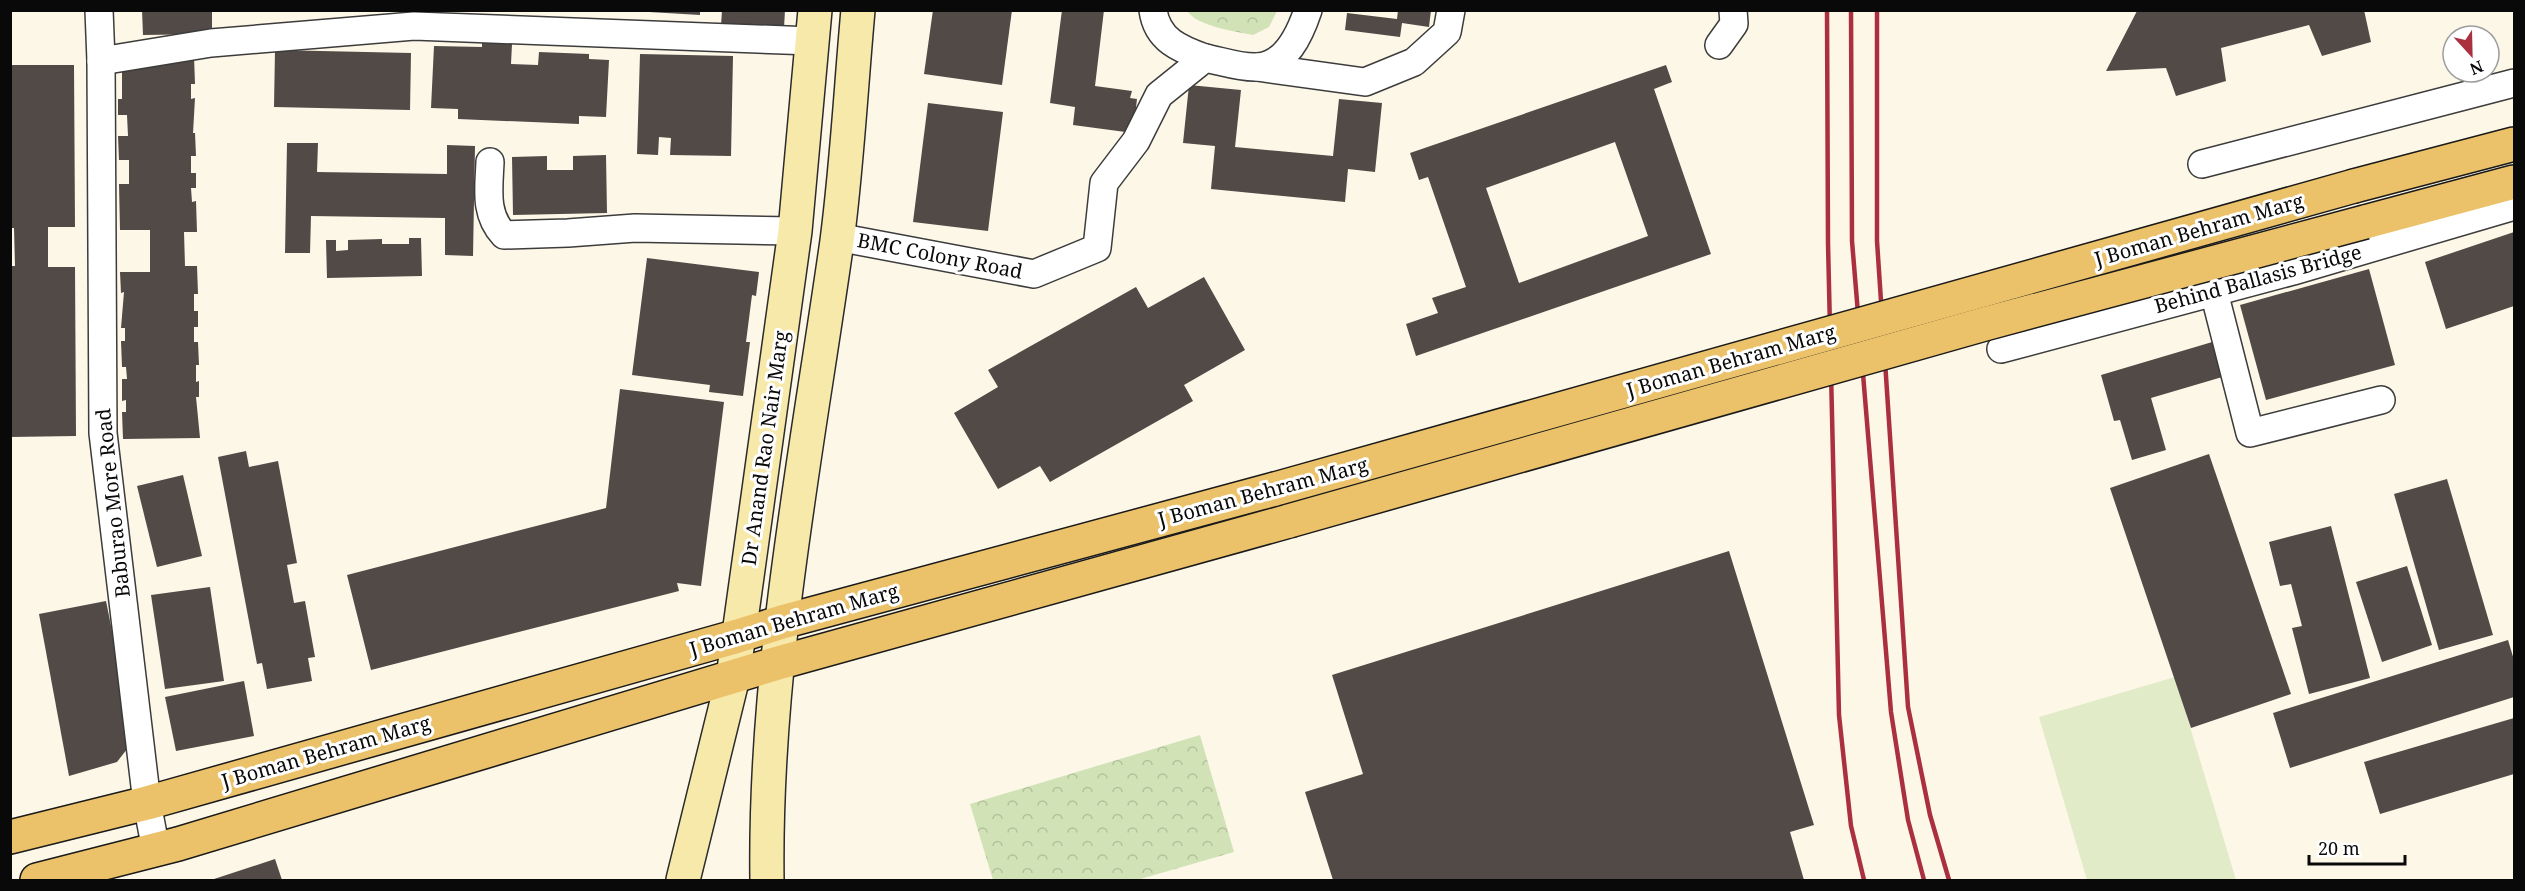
<svg xmlns="http://www.w3.org/2000/svg" width="2525" height="891" font-family="'Noto Serif',serif">
<style>
.park{fill:url(#park-crowns)}
.pitch{fill:#e1ebc7}
.building{fill:#514a47;fill-rule:evenodd}
.lines{fill:none;stroke-linecap:round;stroke-linejoin:round}
.minor-casing{stroke:#3c3c3c;stroke-width:30}
.secondary-casing{stroke:#2b2b2b;stroke-width:36}
.primary-casing{stroke:#1a1a1a;stroke-width:36}
.minor{stroke:#fff;stroke-width:27}
.secondary{stroke:#f7e9a9;stroke-width:33}
.primary{stroke:#ebc26a;stroke-width:33}
.rail{stroke:#ab303f;stroke-width:4.5}
.primary-bridge-casing{stroke:#1a1a1a;stroke-width:36;stroke-linecap:butt}
.primary-bridge{stroke:#ebc26a;stroke-width:33}
.labels{text-anchor:middle;stroke-width:6;stroke-linejoin:round;paint-order:stroke}
.street-label{font-size:20px;fill:#090909;stroke:#fff}
</style>
<defs>
<pattern id="park-crowns" width="20" height="18" patternUnits="userSpaceOnUse" patternTransform="scale(1.5)"><rect width="20" height="18" fill="#d1e3b6"/><path d="M2 6a3 3 0 1 1 6 0M12 15a3 3 0 1 1 6 0" fill="none" stroke="#b2c19b"/></pattern>
</defs>
<rect width="100%" height="100%" fill="#fdf7e8"/>
<g class="park">
<path d="M 1187,11 L 1277,11 L 1269,27 L 1253,35 C 1234,31 1199,27 1187,11 Z"/>
<path d="M 1200,735 L 1234,852 L 1137,880 L 993,880 L 970,804 Z"/>
</g>
<path class="pitch" d="M 2175,677 L 2236,880 L 2087,880 L 2039,717 Z"/>
<g class="building">
<path d="M 142,10 L 212,10 L 212,34 L 143,35 Z"/>
<path d="M 649,10 L 700,10 L 700,15 L 649,12 Z"/>
<path d="M 722,10 L 785,10 L 784,28 L 721,26 Z"/>
<path d="M 933,10 L 1012,10 L 1002,85 L 924,74 Z"/>
<path d="M 1062,10 L 1104,10 L 1095,86 L 1132,91 L 1130,98 L 1137,99 L 1133,133 L 1073,125 L 1075,107 L 1050,103 Z"/>
<path d="M 1398,10 L 1431,10 L 1429,27 L 1402,23 L 1400,37 L 1345,30 L 1347,13 L 1397,19 Z"/>
<path d="M 2364,10 L 2371,42 L 2322,56 L 2309,25 L 2221,48 L 2226,81 L 2176,96 L 2166,68 L 2106,71 L 2137,11 L 2140,10 Z"/>
<path d="M 482,43 L 512,44 L 511,64 L 538,65 L 539,52 L 589,54 L 589,59 L 609,60 L 606,117 L 579,116 L 579,124 L 458,119 L 458,109 L 431,108 L 434,46 L 482,47 Z"/>
<path d="M 275,50 L 411,53 L 410,110 L 274,107 Z"/>
<path d="M 640,54 L 733,56 L 731,156 L 670,155 L 671,138 L 659,137 L 658,155 L 637,154 Z"/>
<path d="M 194,56 L 195,84 L 191,84 L 191,99 L 195,98 L 193,133 L 195,133 L 196,156 L 191,156 L 191,173 L 196,173 L 196,188 L 191,188 L 192,202 L 196,201 L 197,232 L 184,232 L 185,266 L 197,266 L 198,294 L 194,294 L 194,311 L 198,311 L 198,327 L 194,327 L 194,342 L 198,342 L 199,365 L 196,365 L 196,382 L 199,381 L 199,397 L 196,397 L 200,438 L 123,439 L 122,412 L 126,412 L 126,400 L 122,401 L 122,379 L 127,379 L 126,367 L 122,367 L 121,341 L 125,341 L 125,328 L 121,328 L 124,292 L 121,293 L 120,272 L 150,272 L 150,230 L 120,230 L 119,184 L 129,184 L 129,160 L 119,160 L 118,136 L 128,136 L 127,115 L 118,115 L 118,99 L 122,99 L 122,60 Z"/>
<path d="M 10,65 L 74,65 L 75,227 L 48,227 L 48,267 L 75,267 L 76,436 L 10,437 L 10,266 L 15,266 L 14,228 L 10,228 Z"/>
<path d="M 1666,65 L 1672,82 L 1654,89 L 1711,254 L 1416,356 L 1406,324 L 1438,313 L 1432,298 L 1466,287 L 1428,177 L 1419,180 L 1410,153 ZM 1615,142 L 1648,236 L 1519,283 L 1486,188 Z"/>
<path d="M 1189,85 L 1241,90 L 1235,147 L 1333,156 L 1339,99 L 1382,103 L 1375,172 L 1348,169 L 1345,202 L 1211,189 L 1215,146 L 1183,143 Z"/>
<path d="M 928,103 L 1003,112 L 988,231 L 913,222 Z"/>
<path d="M 287,143 L 318,143 L 317,172 L 447,174 L 447,145 L 475,146 L 473,256 L 445,255 L 445,218 L 311,216 L 310,253 L 285,253 Z"/>
<path d="M 606,155 L 607,213 L 513,215 L 512,157 L 547,156 L 547,170 L 573,170 L 573,156 Z"/>
<path d="M 2514,232 L 2514,306 L 2446,329 L 2425,262 Z"/>
<path d="M 409,238 L 421,238 L 422,276 L 327,278 L 326,240 L 336,240 L 336,251 L 348,250 L 348,240 L 382,239 L 382,244 L 409,244 Z"/>
<path d="M 647,258 L 759,272 L 756,296 L 752,295 L 746,342 L 750,342 L 743,396 L 709,392 L 710,385 L 632,375 Z"/>
<path d="M 2369,269 L 2395,365 L 2266,400 L 2240,305 Z"/>
<path d="M 1204,277 L 1245,350 L 1184,385 L 1193,401 L 1050,482 L 1040,466 L 998,489 L 954,413 L 998,387 L 988,370 L 1136,287 L 1148,308 Z"/>
<path d="M 2219,340 L 2229,375 L 2151,398 L 2166,450 L 2132,460 L 2120,420 L 2114,421 L 2101,375 Z"/>
<path d="M 620,389 L 724,402 L 701,586 L 677,583 L 679,591 L 371,670 L 347,575 L 606,508 Z"/>
<path d="M 246,451 L 249,467 L 278,461 L 297,563 L 287,565 L 294,603 L 305,601 L 315,657 L 308,658 L 312,681 L 267,689 L 262,663 L 257,664 L 218,457 Z"/>
<path d="M 2209,454 L 2291,694 L 2191,728 L 2110,488 Z"/>
<path d="M 183,475 L 202,556 L 157,567 L 137,486 Z"/>
<path d="M 2447,479 L 2493,635 L 2439,650 L 2394,494 Z"/>
<path d="M 2331,526 L 2370,678 L 2309,694 L 2292,628 L 2302,626 L 2291,584 L 2280,586 L 2269,542 Z"/>
<path d="M 1729,551 L 1814,825 L 1790,832 L 1804,880 L 1333,880 L 1305,792 L 1363,774 L 1332,675 Z"/>
<path d="M 2407,566 L 2432,645 L 2382,662 L 2356,582 Z"/>
<path d="M 210,587 L 224,681 L 165,689 L 151,595 Z"/>
<path d="M 106,601 L 134,740 L 117,762 L 69,776 L 39,614 Z"/>
<path d="M 2508,640 L 2514,660 L 2514,697 L 2290,768 L 2273,713 Z"/>
<path d="M 244,681 L 254,736 L 176,751 L 165,697 Z"/>
<path d="M 2514,718 L 2514,774 L 2380,814 L 2364,762 Z"/>
<path d="M 275,859 L 282,880 L 211,880 Z"/>
</g>
<g class="lines">
<g class="minor-casing">
<g id="minor">
<path d="M 99,10 L 101,61 L 103,433 L 147,803 L 156,850"/>
<path d="M 1153,10 C 1157,40 1180,49 1205,58"/>
<path d="M 1719,45 L 1734,24 L 1733,10"/>
<path d="M 101,61 L 211,43 L 414,26 L 812,41"/>
<path d="M 1257,67 L 1365,82 L 1414,62 L 1447,32 L 1451,10"/>
<path d="M 490,162 C 489,188 484,214 504,235 L 568,233 L 635,228 L 795,231"/>
<path d="M 2202,164 L 2514,83"/>
<path d="M 837,237 L 1034,274 L 1097,248 L 1104,183 L 1136,141 L 1159,95 L 1205,58 C 1221,61 1241,68 1257,67 C 1286,66 1300,34 1308,10"/>
<path d="M 2214,292 L 2250,433 L 2381,400"/>
<path d="M 2001,349 L 2293,271 L 2514,206"/>
</g>
</g>
<g class="secondary-casing">
<g id="secondary">
<path d="M 683,880 L 733,677 L 795,231 L 815,10"/>
<path d="M 767,880 C 764,666 807,453 837,241 C 847,165 851,87 858,10"/>
</g>
</g>
<g class="primary-casing">
<g id="primary">
<path d="M 2354,186 L 2514,144"/>
<path d="M 2365,222 L 2514,182"/>
<path d="M 10,837 L 147,803 L 738,636 L 782,622 L 1275,489"/>
<path d="M 37,880 L 178,844 L 778,663 L 1289,521"/>
</g>
</g>
<use href="#minor" class="minor"/>
<use href="#secondary" class="secondary"/>
<use href="#primary" class="primary"/>
<g class="rail">
<path d="M 1827,10 L 1828,243 L 1839,715 L 1851,826 L 1864,880"/>
<path d="M 1851,10 L 1852,241 L 1891,712 L 1908,820 L 1924,880"/>
<path d="M 1877,10 L 1877,241 L 1908,707 L 1930,815 L 1949,880"/>
</g>
<g class="primary-bridge-casing">
<g id="primary-bridge">
<path d="M 1275,489 L 2354,186"/>
<path d="M 1289,521 L 1988,323 L 2365,222"/>
</g>
</g>
<use href="#primary-bridge" class="primary-bridge"/>
</g>
<g class="labels">
<g class="street-label">
<text transform="translate(2199 230) rotate(-16)" y="7">J Boman Behram Marg</text>
<text transform="translate(940 256) rotate(11)" y="7">BMC Colony Road</text>
<text transform="translate(2258 279) rotate(-15)" y="7">Behind Ballasis Bridge</text>
<text transform="translate(1731 361) rotate(-16)" y="7">J Boman Behram Marg</text>
<text transform="translate(765 448) rotate(-82)" y="7">Dr Anand Rao Nair Marg</text>
<text transform="translate(1263 492) rotate(-15)" y="7">J Boman Behram Marg</text>
<text transform="translate(113 503) rotate(-96)" y="7">Baburao More Road</text>
<text transform="translate(794 620) rotate(-16)" y="7">J Boman Behram Marg</text>
<text transform="translate(326 752) rotate(-16)" y="7">J Boman Behram Marg</text>
</g>
</g>
<rect width="2525" height="891" fill="none" stroke="#090909" stroke-width="24"/>
<g transform="translate(2471 54) rotate(158)"><circle r="28" fill="#ffffff" stroke="#9d9d9d" stroke-width="1.5"/>
<path d="M0-4.5L10 22L0 15L-10 22Z" fill="#ab303f"/>
<text y="-9" font-size="16" font-weight="bold" text-anchor="middle" fill="#090909">N</text>
</g>
<path d="M2309 855v9h96v-9" fill="none" stroke="#090909" stroke-width="3"/>
<text x="2318" y="855" font-size="18" fill="#090909" stroke="#ffffff" stroke-width="4.5" paint-order="stroke">20 m</text>
</svg>
